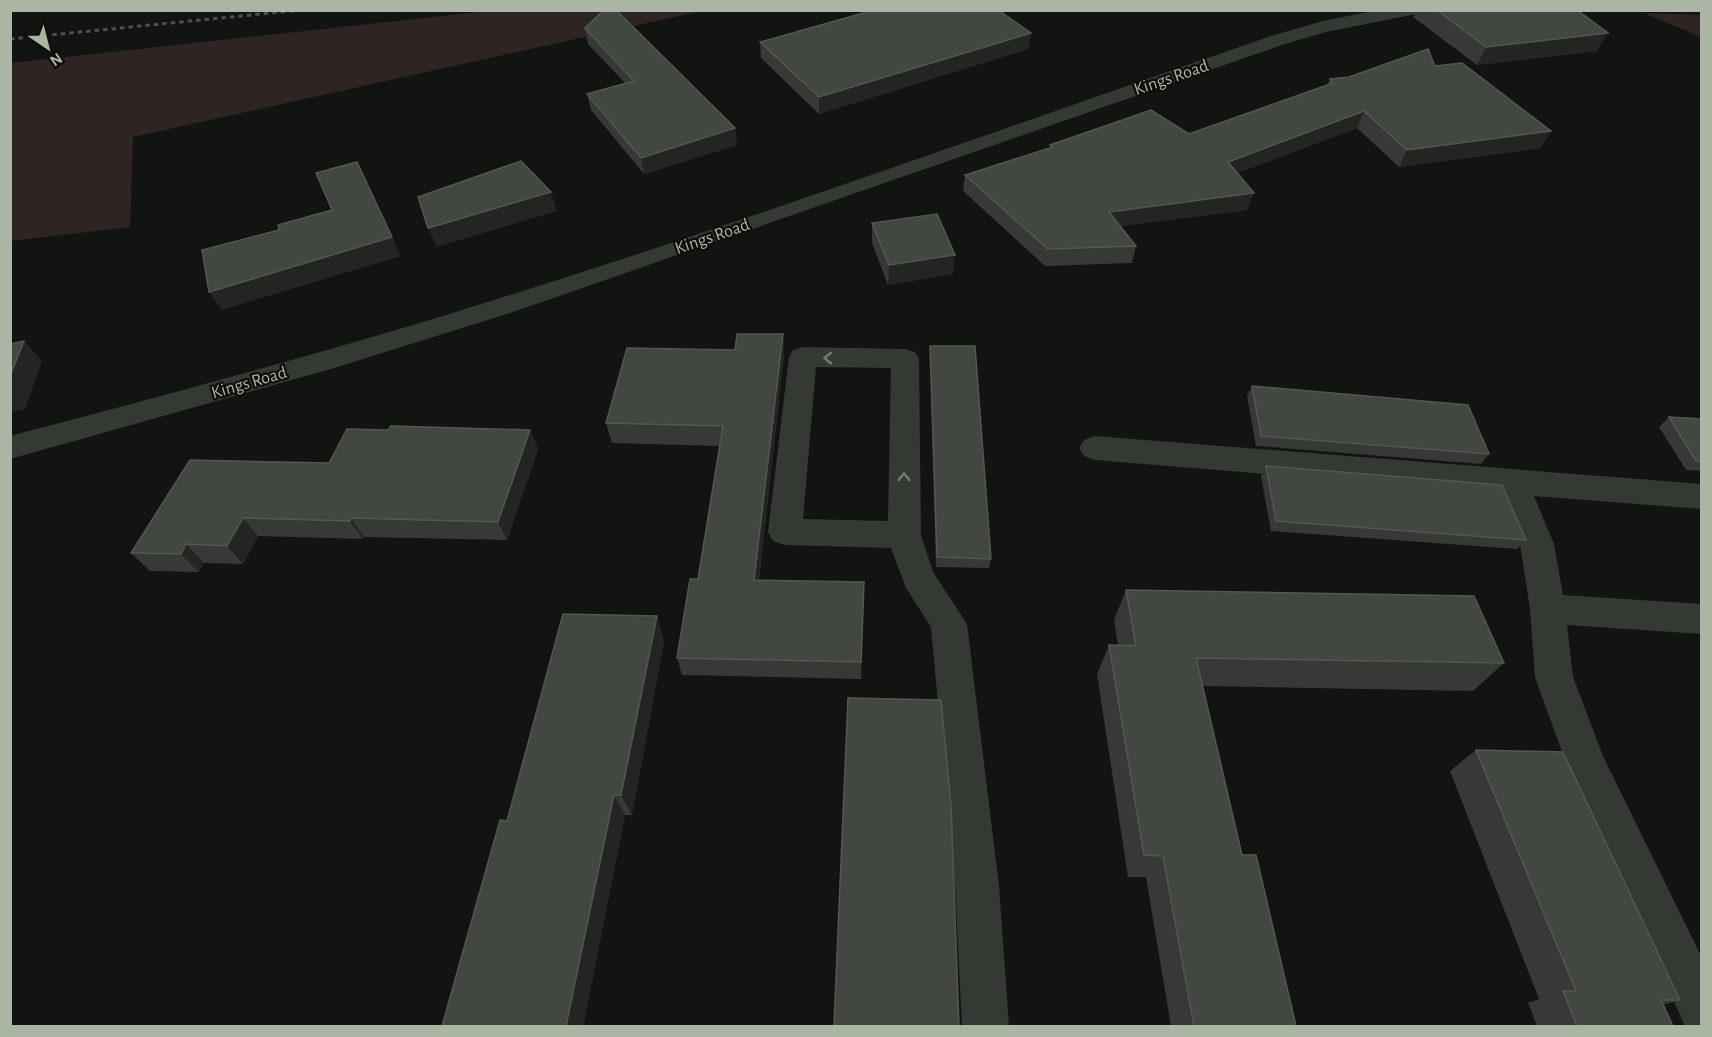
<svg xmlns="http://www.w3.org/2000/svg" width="1712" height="1037" font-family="'Alegreya Sans',sans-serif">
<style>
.green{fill:#2e2424}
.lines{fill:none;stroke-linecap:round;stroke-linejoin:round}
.minor{fill:#343933;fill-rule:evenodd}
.rail{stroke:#4b5048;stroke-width:3;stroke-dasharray:4.5 4;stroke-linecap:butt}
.wall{fill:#363935}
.shaded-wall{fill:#222522}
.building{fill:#424741;stroke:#525850;stroke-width:1.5}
.oneway{stroke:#757d71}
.labels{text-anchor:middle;stroke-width:4.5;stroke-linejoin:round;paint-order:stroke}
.far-street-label{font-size:18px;fill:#aab5a3;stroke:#0d0e0d}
</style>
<rect width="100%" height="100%" fill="#121412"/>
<g class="green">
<path d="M 488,11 L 697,12 L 133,137 L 130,227 L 11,241 L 10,63 Z"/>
<path d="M 1644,13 L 1701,15 L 1701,37 Z"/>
</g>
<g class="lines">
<g class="minor">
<path d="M 1378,10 L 1418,10 L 1416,14 L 1326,32 L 1285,44 L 516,311 L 331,369 L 10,459 L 10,436 C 152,399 293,361 433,319 C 715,233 992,132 1271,36 L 1323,21 Z"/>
<path d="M 803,347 L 905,349 L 915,352 L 919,359 L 921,535 L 933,572 L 967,624 L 999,886 L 1009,1026 L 962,1026 L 955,886 L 931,627 L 906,588 L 891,548 L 785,545 L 773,541 L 768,532 L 789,357 L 793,350 ZM 816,367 L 891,368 L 888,521 L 803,519 Z"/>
<path d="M 1095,436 L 1702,484 L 1702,509 L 1534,496 L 1554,544 L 1563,595 L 1702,604 L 1702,634 L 1567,625 L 1573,677 L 1603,756 L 1702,958 L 1702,1026 L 1685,1026 L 1566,763 L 1535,677 L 1530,609 L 1520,544 L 1501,493 L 1095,460 L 1084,456 L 1079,448 L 1084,440 Z"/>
</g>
<path class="rail" d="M 10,39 L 301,10"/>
</g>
<g class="wall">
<path d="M 1416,10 L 1577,10 L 1597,51 L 1477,65 L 1413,17 Z"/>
<path d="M 585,28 L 735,128 L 737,145 L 644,174 L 591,110 L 587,94 L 625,83 L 588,44 Z"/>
<path d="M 1031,33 L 1028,49 L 819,114 L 761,58 L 760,42 Z"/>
<path d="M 1435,66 L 1541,148 L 1399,167 L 1357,128 L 1237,173 L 1247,210 L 1121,226 L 1136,246 L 1132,263 L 1045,266 L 963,191 L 965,175 L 1050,148 L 1050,145 L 1189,134 L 1327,85 L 1330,79 Z"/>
<path d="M 872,223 L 953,274 L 888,285 L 872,243 Z"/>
<path d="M 783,334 L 784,354 L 759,580 L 864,582 L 861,679 L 682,675 L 677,658 L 698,579 L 719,446 L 612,443 L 606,423 L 735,350 Z"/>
<path d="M 930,346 L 991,559 L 989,568 L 936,567 L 930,356 Z"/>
<path d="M 1252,386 L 1489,454 L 1481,464 L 1256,446 L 1247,396 Z"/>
<path d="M 1669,417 L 1701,419 L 1701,471 L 1686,470 L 1659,427 Z"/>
<path d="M 388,430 L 530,430 L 538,449 L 507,540 L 364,537 L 363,539 L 258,536 L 243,564 L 204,563 L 199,572 L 150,571 L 131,553 L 329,463 Z"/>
<path d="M 1266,466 L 1526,540 L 1517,549 L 1271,531 L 1261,476 Z"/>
<path d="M 1126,590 L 1504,663 L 1473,691 L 1203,686 L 1242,855 L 1296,1026 L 1171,1026 L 1146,877 L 1128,877 L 1097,674 L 1109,645 L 1118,645 L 1114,620 Z"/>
<path d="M 664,641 L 632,815 L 625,815 L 583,1026 L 442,1026 L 507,821 Z"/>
<path d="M 1476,750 L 1680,1000 L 1663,1005 L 1673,1026 L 1537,1026 L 1528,1003 L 1539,999 L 1450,771 Z"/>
</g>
<g class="shaded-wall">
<path d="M 1031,33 L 1028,49 L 819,114 L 819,97 Z"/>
<path d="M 1608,33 L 1597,51 L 1477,65 L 1486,47 Z"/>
<path d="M 1364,111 L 1357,128 L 1223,178 L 1228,162 Z"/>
<path d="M 735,128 L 737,145 L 644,174 L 641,158 Z"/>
<path d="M 1551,131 L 1541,148 L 1399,167 L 1407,150 Z"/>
<path d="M 551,192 L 557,211 L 437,247 L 428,228 Z"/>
<path d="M 1254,193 L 1247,210 L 1105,228 L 1109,212 Z"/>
<path d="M 392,237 L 401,256 L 222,310 L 209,292 Z"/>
<path d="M 955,255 L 953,274 L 888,285 L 889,265 Z"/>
<path d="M 783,334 L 784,354 L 757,598 L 754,580 Z"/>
<path d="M 24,341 L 42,361 L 25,409 L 10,412 L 10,376 Z"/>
<path d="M 530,430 L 538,449 L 507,540 L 498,522 Z"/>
<path d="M 243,518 L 258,536 L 243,564 L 227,546 Z"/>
<path d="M 351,518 L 364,537 L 363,539 L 350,521 Z"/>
<path d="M 186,544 L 204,563 L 199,572 L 181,554 Z"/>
<path d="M 657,616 L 664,641 L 632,815 L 621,795 Z"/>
<path d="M 614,795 L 625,815 L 583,1026 L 566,1026 Z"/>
</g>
<g class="building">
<path d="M 604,10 L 616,10 L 735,128 L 641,158 L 587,94 L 634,81 L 585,28 Z"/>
<path d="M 874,10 L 998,10 L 1031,33 L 819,97 L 760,42 Z"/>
<path d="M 1437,10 L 1577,10 L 1608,33 L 1486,47 Z"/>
<path d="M 1428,49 L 1435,66 L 1462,63 L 1551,131 L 1407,150 L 1364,111 L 1228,162 L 1254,193 L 1109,212 L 1136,246 L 1048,249 L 965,175 L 1053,147 L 1050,145 L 1151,110 L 1189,134 L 1333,83 L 1330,79 L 1349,77 Z"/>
<path d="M 521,161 L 551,192 L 428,228 L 418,197 Z"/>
<path d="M 357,162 L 392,237 L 209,292 L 202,250 L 279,230 L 278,225 L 332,210 L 316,173 Z"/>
<path d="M 937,214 L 955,255 L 889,265 L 872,223 Z"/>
<path d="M 737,334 L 783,334 L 754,580 L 864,582 L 861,662 L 677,658 L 690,579 L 698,579 L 723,426 L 606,423 L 627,348 L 735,350 Z"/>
<path d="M 24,341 L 10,376 L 10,344 Z"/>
<path d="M 930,346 L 975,346 L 991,559 L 937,557 Z"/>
<path d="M 1252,386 L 1468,405 L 1489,454 L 1261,436 Z"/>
<path d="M 1669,417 L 1701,419 L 1701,461 L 1696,461 Z"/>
<path d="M 391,426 L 530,430 L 498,522 L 351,518 L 350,521 L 243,518 L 227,546 L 186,544 L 181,554 L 131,553 L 190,460 L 329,463 L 347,429 L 388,430 Z"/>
<path d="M 1266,466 L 1502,485 L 1526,540 L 1276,521 Z"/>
<path d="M 1126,590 L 1474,596 L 1504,663 L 1196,658 L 1242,855 L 1256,855 L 1296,1026 L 1194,1026 L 1163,856 L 1144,855 L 1109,645 L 1136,646 Z"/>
<path d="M 563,614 L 657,616 L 621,795 L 614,795 L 566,1026 L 442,1026 L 500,820 L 507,821 Z"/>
<path d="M 848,698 L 941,700 L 951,805 L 959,1026 L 834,1026 Z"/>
<path d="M 1476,750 L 1563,752 L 1680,1000 L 1661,1000 L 1673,1026 L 1577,1026 L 1563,991 L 1576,991 Z"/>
</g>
<defs><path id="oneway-chevron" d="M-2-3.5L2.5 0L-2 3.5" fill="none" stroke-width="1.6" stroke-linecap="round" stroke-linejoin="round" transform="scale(1.5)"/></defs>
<g class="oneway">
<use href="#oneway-chevron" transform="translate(828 358) rotate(-179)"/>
<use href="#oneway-chevron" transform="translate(904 477) rotate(-90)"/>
</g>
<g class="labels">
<g class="far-street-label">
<text transform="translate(1171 77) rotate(-19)" y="6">Kings Road</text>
<text transform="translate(712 236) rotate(-19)" y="6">Kings Road</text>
<text transform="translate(249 382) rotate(-16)" y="6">Kings Road</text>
</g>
</g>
<rect width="1712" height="1037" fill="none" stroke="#aab5a3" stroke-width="24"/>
<g transform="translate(48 48) rotate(145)" stroke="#0d0e0d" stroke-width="4.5" paint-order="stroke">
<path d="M0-4.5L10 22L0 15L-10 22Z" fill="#aab5a3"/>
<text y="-9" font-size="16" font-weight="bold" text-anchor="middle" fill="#aab5a3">N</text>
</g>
</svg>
